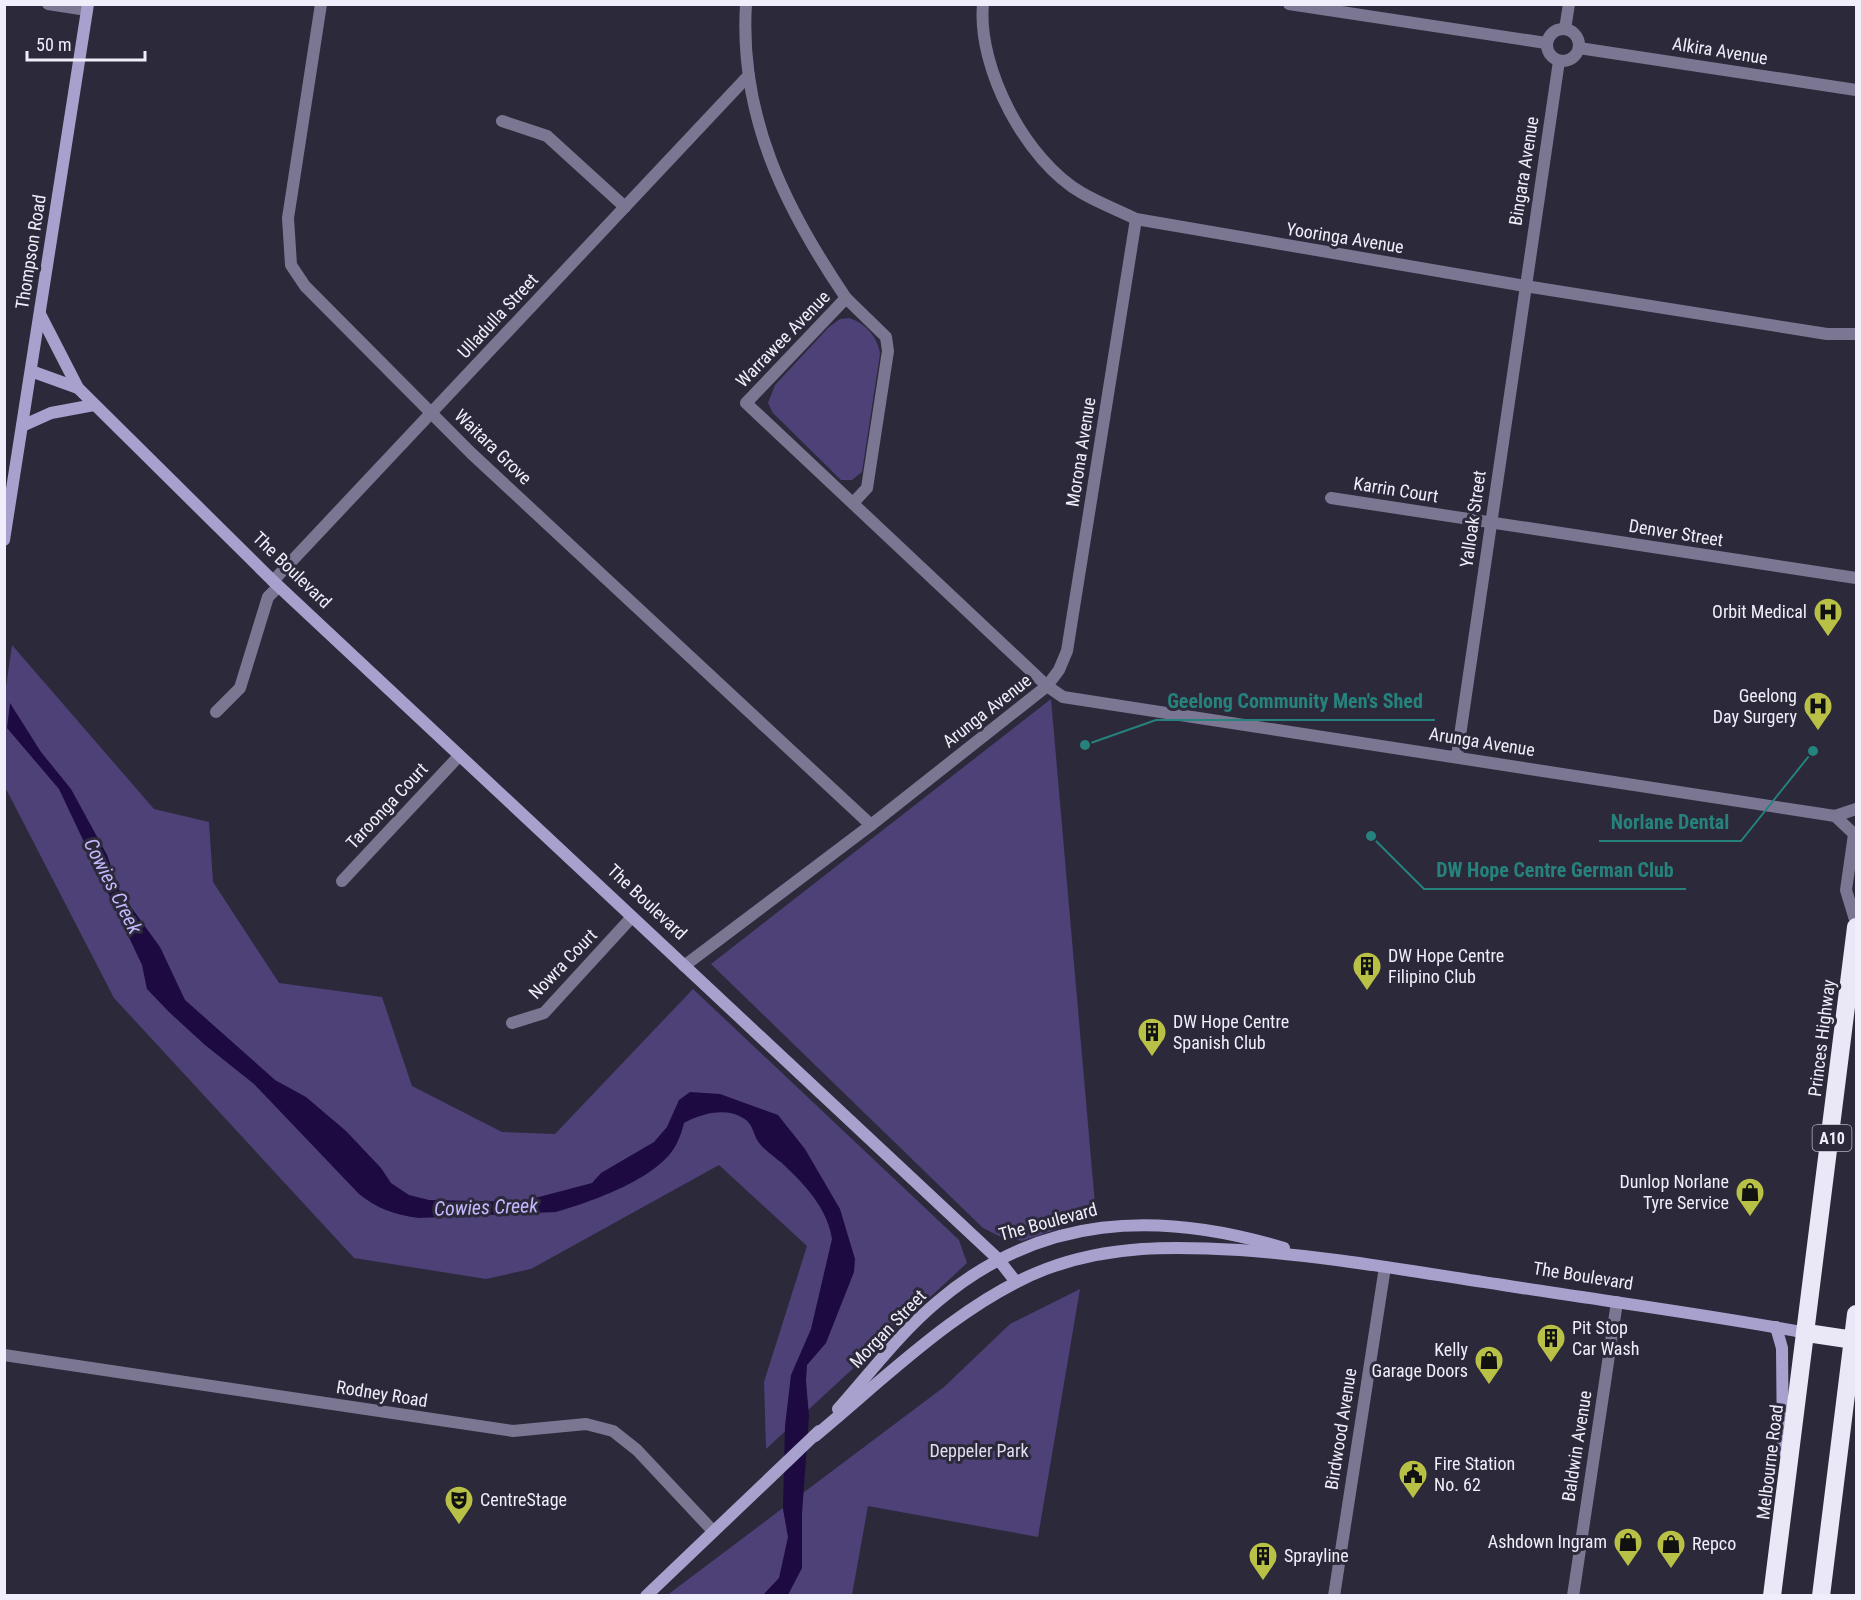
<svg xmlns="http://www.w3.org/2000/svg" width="1861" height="1600" font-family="'Roboto Condensed',sans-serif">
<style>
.green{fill:#4d4178}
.water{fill:#1d0a40}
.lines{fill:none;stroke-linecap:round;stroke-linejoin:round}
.street{stroke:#7b7793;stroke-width:12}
.secondary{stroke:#a8a1ce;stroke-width:12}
.highway{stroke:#eae8f7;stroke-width:18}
.labels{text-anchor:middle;stroke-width:6;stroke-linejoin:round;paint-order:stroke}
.shield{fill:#2c293a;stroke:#b5b3c0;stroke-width:1.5}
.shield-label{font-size:16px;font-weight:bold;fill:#f0eefa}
.street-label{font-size:18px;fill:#f0eefa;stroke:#2c293a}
.poi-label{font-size:18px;fill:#f0eefa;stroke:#2c293a;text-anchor:start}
.park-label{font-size:18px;fill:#e0ddf0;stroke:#2c293a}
.water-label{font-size:20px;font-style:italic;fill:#c5b8ff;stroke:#2c293a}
.leader{fill:none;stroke:#26827c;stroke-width:2}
.callout-dot{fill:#26827c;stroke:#2c293a;stroke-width:2}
.callout-label{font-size:20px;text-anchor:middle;font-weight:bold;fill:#26827c;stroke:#2c293a;stroke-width:6;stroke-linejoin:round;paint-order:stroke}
</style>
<rect width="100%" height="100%" fill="#2c293a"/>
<g class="green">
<path d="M 849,318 C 865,323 878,337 880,354 L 862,472 L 852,480 L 841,480 L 773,413 L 768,403 L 775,385 L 829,327 L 840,319 Z"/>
<path d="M 12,645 L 154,809 L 209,822 L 213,882 L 279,983 L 382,997 L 412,1086 L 502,1132 L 555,1134 L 693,989 L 959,1240 L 967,1263 L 766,1449 L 764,1382 L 807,1246 L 719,1165 L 531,1269 L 486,1279 L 354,1258 L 114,998 L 5,787 L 5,694 Z"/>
<path d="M 1051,699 L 1096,1216 L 1022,1241 L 1001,1237 L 983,1228 L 711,964 Z"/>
<path d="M 1080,1289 L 1038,1537 L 868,1506 L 852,1595 L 666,1596 L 944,1387 L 1010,1324 Z"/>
</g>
<path class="water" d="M 10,703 L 41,752 L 71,789 L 107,855 L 120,892 L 160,947 L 185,1000 L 275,1080 L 306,1097 L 346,1131 L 381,1168 L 391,1183 L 409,1195 L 429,1200 L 520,1202 L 592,1183 L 601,1173 L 654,1142 L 667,1127 L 679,1100 L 690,1092 L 720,1094 L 778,1115 L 805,1149 L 840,1209 L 855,1259 L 854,1272 L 826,1343 L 807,1365 L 806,1381 L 809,1416 L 802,1514 L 802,1568 L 788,1595 L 763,1595 L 779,1578 L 788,1537 L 783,1509 L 785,1426 L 791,1375 L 811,1329 L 832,1239 C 828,1211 808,1188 788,1169 C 780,1160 768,1154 760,1144 C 753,1136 754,1124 743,1118 C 725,1107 701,1114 684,1123 C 682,1130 680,1138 676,1145 C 659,1178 591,1202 556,1212 L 419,1218 C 395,1215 378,1209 359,1194 L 254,1084 L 205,1045 L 169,1012 L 147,989 L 142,965 L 59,789 L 7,728 Z"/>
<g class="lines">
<g class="street">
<path d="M 48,4 L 87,10"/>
<path d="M 321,4 L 288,218 L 291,265 L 305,286 L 471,453 L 871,825"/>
<path d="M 746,4 C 739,116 785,208 846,298"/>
<path d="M 983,4 C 977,68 1026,161 1082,193 C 1099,203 1118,210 1136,219 L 1525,286 L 1827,334 L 1856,334"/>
<path d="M 1289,4 L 1546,43"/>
<circle cx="1563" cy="45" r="16"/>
<path d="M 1565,29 L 1569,4"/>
<path d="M 1579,48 L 1856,90"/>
<path d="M 502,121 L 547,136 L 625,207"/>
<path d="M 1331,498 L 1856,578"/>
<path d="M 854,502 L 867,488 L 888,351 L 886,337 L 846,298 L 746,403 L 1047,686 L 1063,697 L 1835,816 L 1856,809"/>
<path d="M 273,581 L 749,75"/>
<path d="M 216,712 L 240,688 L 268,597 L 278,587"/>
<path d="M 1457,756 L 1559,61"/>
<path d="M 1835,816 L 1854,834 L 1846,890 L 1856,923"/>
<path d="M 342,881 L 459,756"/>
<path d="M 684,966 L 871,825 L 1047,686 L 1059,670 L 1067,651 L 1136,219"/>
<path d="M 512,1023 L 544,1013 L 632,917"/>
<path d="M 4,1355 L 513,1431 L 586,1424 L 613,1431 L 637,1450 L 713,1531"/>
<path d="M 1334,1596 L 1385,1267"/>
<path d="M 1573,1596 L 1617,1302"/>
</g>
<g class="secondary">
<path d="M 40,314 L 78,388"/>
<path d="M 31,371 L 78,388 L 273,581 L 998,1259 L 1016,1282"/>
<path d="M 22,426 L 51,413 L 94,405"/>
<path d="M 4,540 L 88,4"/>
<path d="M 1776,1327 L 1782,1348 L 1783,1451"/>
<path d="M 838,1409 C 870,1373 900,1333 937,1302 C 1040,1214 1158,1210 1284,1248"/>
<path d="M 815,1436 C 884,1379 962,1301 1046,1269 C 1110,1245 1173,1246 1240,1250 C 1328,1256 1415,1272 1503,1285 C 1604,1301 1706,1314 1807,1333"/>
<path d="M 646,1596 L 819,1431"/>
</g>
<g class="highway">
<path d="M 1807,1333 L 1854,1340"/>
<path d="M 1772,1596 L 1856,927"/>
<path d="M 1821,1596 L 1856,1314"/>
</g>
</g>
<defs>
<g id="hospital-pin" transform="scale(1.5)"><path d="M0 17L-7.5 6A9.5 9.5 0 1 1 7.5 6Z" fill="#b9c046" stroke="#2c293a"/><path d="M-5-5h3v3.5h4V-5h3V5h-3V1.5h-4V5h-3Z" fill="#111"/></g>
<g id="building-pin" transform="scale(1.5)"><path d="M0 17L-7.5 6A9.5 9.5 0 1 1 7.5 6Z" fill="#b9c046" stroke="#2c293a"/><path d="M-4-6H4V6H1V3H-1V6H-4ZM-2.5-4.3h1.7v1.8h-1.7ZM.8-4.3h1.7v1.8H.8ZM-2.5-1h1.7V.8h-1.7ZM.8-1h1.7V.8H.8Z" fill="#111"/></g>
<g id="shop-pin" transform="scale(1.5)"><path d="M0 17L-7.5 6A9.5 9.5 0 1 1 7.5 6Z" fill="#b9c046" stroke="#2c293a"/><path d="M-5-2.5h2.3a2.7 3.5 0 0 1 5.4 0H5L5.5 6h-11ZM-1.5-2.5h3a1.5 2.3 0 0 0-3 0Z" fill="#111"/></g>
<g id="civic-pin" transform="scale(1.5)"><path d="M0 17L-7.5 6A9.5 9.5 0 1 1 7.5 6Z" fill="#b9c046" stroke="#2c293a"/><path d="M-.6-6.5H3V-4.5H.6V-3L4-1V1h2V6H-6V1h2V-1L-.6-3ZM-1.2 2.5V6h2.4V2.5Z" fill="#111"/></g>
<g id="theatre-pin" transform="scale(1.5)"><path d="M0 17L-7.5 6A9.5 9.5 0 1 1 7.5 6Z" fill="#b9c046" stroke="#2c293a"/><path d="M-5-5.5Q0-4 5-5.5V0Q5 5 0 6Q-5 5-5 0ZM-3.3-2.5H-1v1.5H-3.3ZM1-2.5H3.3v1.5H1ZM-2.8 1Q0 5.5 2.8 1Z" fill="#111"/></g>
</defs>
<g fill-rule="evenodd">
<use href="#hospital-pin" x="1828" y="612"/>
<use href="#hospital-pin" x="1818" y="706"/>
<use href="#building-pin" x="1367" y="966"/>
<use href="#building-pin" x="1152" y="1032"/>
<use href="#shop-pin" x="1750" y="1192"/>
<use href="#building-pin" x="1551" y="1338"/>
<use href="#shop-pin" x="1489" y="1360"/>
<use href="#civic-pin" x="1413" y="1474"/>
<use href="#theatre-pin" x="459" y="1500"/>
<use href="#shop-pin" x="1628" y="1542"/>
<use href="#shop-pin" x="1671" y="1544"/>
<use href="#building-pin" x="1263" y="1556"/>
</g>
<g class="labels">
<rect class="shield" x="1812.5" y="1125" width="39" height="26" rx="4.5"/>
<g class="shield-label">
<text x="1832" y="1144">A10</text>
</g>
<g class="street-label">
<text transform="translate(1720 51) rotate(9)" y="6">Alkira Avenue</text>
<text transform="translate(1524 171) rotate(-81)" y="6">Bingara Avenue</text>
<text transform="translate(1345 238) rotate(9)" y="6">Yooringa Avenue</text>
<text transform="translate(31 252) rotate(-81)" y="6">Thompson Road</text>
<text transform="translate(498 316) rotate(-47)" y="6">Ulladulla Street</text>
<text transform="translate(783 339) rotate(-46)" y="6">Warrawee Avenue</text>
<text transform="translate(493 447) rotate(44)" y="6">Waitara Grove</text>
<text transform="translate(1081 452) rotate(-81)" y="6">Morona Avenue</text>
<text transform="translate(1396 490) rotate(9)" y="6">Karrin Court</text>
<text transform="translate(1473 519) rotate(-82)" y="6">Yalloak Street</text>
<text transform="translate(1676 533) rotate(9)" y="6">Denver Street</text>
<text transform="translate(292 570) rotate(44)" y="6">The Boulevard</text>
<text transform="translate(987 711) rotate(-38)" y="6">Arunga Avenue</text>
<text transform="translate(1482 742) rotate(9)" y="6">Arunga Avenue</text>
<text transform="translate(387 806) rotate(-47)" y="6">Taroonga Court</text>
<text transform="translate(647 902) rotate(43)" y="6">The Boulevard</text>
<text transform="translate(563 964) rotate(-46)" y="6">Nowra Court</text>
<text transform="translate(1822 1038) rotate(-83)" y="6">Princes Highway</text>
<text transform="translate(1048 1222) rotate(-15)" y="6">The Boulevard</text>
<text transform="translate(1583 1276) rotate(9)" y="6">The Boulevard</text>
<text transform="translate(888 1329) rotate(-46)" y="6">Morgan Street</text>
<text transform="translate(382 1394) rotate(9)" y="6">Rodney Road</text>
<text transform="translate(1341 1429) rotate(-81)" y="6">Birdwood Avenue</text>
<text transform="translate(1577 1446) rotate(-81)" y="6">Baldwin Avenue</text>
<text transform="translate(1770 1462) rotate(-83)" y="6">Melbourne Road</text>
</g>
<g class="poi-label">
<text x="1807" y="618" text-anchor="end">Orbit Medical</text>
<text x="1797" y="702" text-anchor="end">Geelong<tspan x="1797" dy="21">Day Surgery</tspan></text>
<text x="1388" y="962">DW Hope Centre<tspan x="1388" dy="21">Filipino Club</tspan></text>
<text x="1173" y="1028">DW Hope Centre<tspan x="1173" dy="21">Spanish Club</tspan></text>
<text x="1729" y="1188" text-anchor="end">Dunlop Norlane<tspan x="1729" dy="21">Tyre Service</tspan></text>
<text x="1572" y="1334">Pit Stop<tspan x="1572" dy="21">Car Wash</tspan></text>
<text x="1468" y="1356" text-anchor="end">Kelly<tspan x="1468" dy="21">Garage Doors</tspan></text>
<text x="1434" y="1470">Fire Station<tspan x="1434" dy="21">No. 62</tspan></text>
<text x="480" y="1506">CentreStage</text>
<text x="1607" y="1548" text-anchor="end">Ashdown Ingram</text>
<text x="1692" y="1550">Repco</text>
<text x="1284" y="1562">Sprayline</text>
</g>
<g class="park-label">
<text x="979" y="1457">Deppeler Park</text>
</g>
<g class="water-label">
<text transform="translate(113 886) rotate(63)" y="7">Cowies Creek</text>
<text transform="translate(486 1207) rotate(-2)" y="7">Cowies Creek</text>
</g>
</g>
<path class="leader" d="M1085 745L1156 720H1435M1813 751L1741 841H1599M1371 836L1424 889H1686"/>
<g class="callout-dot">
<circle cx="1085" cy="745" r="6"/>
<circle cx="1813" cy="751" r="6"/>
<circle cx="1371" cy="836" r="6"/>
</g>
<g class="callout-label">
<text x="1295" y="708">Geelong Community Men's Shed</text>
<text x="1670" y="829">Norlane Dental</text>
<text x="1555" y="877">DW Hope Centre German Club</text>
</g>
<rect width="1861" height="1600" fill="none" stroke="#f0eefa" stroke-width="12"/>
<path d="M27 51v9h118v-9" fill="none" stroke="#f0eefa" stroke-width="3"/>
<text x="36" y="51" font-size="18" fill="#f0eefa" stroke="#2c293a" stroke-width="4.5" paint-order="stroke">50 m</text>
</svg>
